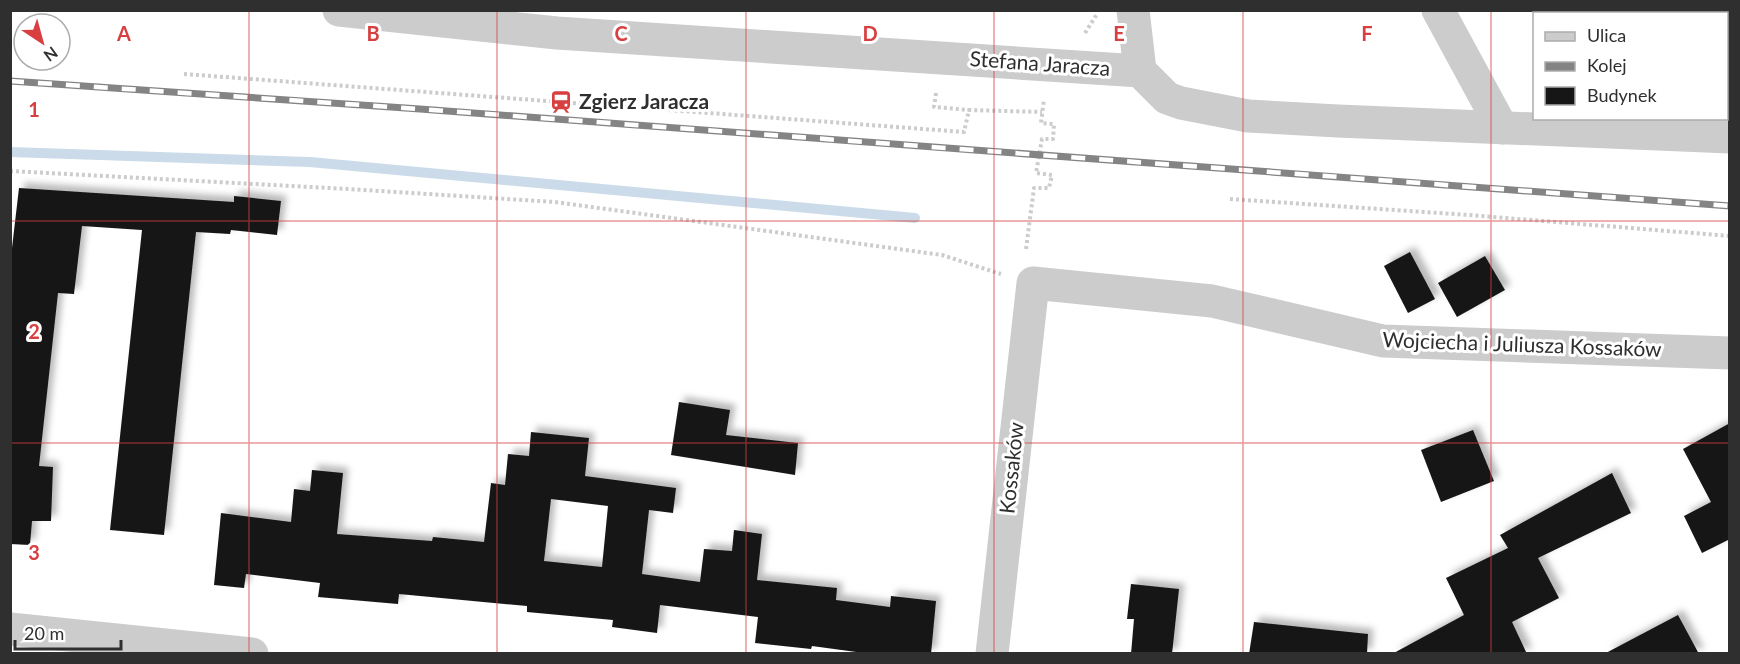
<svg xmlns="http://www.w3.org/2000/svg" width="1740" height="664" font-family="Lato,sans-serif">
<style>
.lines{fill:none;stroke-linecap:round;stroke-linejoin:round}
.stream{stroke:#cbdbe9;stroke-width:10}
.building{fill:#161616;fill-rule:evenodd;filter:url(#shadow)}
.path{stroke:#ccc;stroke-width:4;stroke-dasharray:3 3;stroke-linecap:butt}
.street{stroke:#ccc;stroke-width:33}
.rail-casing{stroke:#848484;stroke-width:7}
.rail{stroke:#fff;stroke-width:4.5;stroke-dasharray:14;stroke-linecap:butt}
.grid{fill:none;stroke:#d73f40;stroke-width:1.5;stroke-opacity:0.55}
.labels{text-anchor:middle;stroke-width:6;stroke-linejoin:round;paint-order:stroke}
.street-label{font-size:21px;fill:#2f2f2f;stroke:#fff}
.poi-label{font-size:21px;font-weight:bold;fill:#2f2f2f;stroke:#fff;text-anchor:start}
.grid-label{font-size:20px;text-anchor:middle;font-weight:bold;fill:#d73f40;stroke:#fff;stroke-width:6;stroke-linejoin:round;paint-order:stroke}
</style>
<defs>
<filter id="shadow"><feDropShadow dx="5.5" dy="-5.5" stdDeviation="3" flood-color="#0004"/></filter>
</defs>
<rect width="100%" height="100%" fill="#fff"/>
<g class="lines">
<path class="stream" d="M 10,152 L 310,162 L 915,218"/>
</g>
<g class="building">
<path d="M 19,188 L 234,202 L 234,196 L 281,201 L 277,235 L 231,230 L 230,234 L 196,232 L 164,535 L 110,530 L 142,230 L 82,226 L 74,294 L 58,293 L 39,466 L 53,467 L 51,521 L 32,521 L 30,545 L 10,544 L 10,265 Z"/>
<path d="M 1410,252 L 1435,299 L 1408,313 L 1384,266 Z"/>
<path d="M 1485,256 L 1505,290 L 1457,317 L 1438,283 Z"/>
<path d="M 679,402 L 730,410 L 726,435 L 798,443 L 795,475 L 671,455 Z"/>
<path d="M 1730,423 L 1730,539 L 1702,553 L 1684,516 L 1711,502 L 1683,449 Z"/>
<path d="M 1473,430 L 1494,481 L 1441,502 L 1421,450 Z"/>
<path d="M 531,432 L 589,438 L 585,476 L 676,488 L 673,513 L 649,510 L 642,574 L 700,582 L 704,549 L 732,551 L 734,530 L 762,534 L 757,580 L 837,588 L 836,600 L 890,607 L 891,596 L 936,601 L 931,654 L 871,654 L 812,646 L 811,649 L 755,643 L 758,617 L 660,605 L 657,633 L 612,627 L 613,620 L 527,612 L 527,606 L 399,594 L 398,604 L 318,597 L 320,583 L 246,574 L 244,588 L 214,585 L 221,513 L 291,522 L 294,489 L 310,491 L 312,470 L 343,473 L 337,534 L 432,541 L 433,537 L 484,542 L 491,483 L 505,485 L 508,454 L 529,456 ZM 551,499 L 608,506 L 602,567 L 544,561 Z"/>
<path d="M 1612,473 L 1631,513 L 1538,558 L 1559,598 L 1512,622 L 1527,654 L 1392,654 L 1464,615 L 1446,578 L 1508,548 L 1500,535 Z"/>
<path d="M 1131,584 L 1179,589 L 1172,654 L 1131,654 L 1134,619 L 1127,619 Z"/>
<path d="M 1678,615 L 1699,654 L 1604,654 Z"/>
<path d="M 1254,622 L 1368,634 L 1367,654 L 1249,654 Z"/>
</g>
<g class="lines">
<g class="path">
<path d="M 1085,33 L 1097,14"/>
<path d="M 184,74 L 964,132 L 969,110 L 1042,112"/>
<path d="M 936,93 L 934,107 L 969,110"/>
<path d="M 10,171 L 348,189 L 555,202 L 942,255 L 1001,274"/>
<path d="M 1230,199 L 1469,215 L 1730,236"/>
<path d="M 1026,249 L 1034,188 L 1049,188 L 1052,175 L 1036,173 L 1042,139 L 1053,139 L 1054,124 L 1041,123 L 1044,99"/>
</g>
<g class="street">
<path d="M 339,10 L 557,33 L 1140,71 L 1167,98 L 1181,103 L 1248,116 L 1338,121 L 1730,137"/>
<path d="M 1133,10 L 1140,71"/>
<path d="M 1438,10 L 1502,128"/>
<path d="M 1726,15 L 1730,20"/>
<path d="M 10,629 L 252,654"/>
<path d="M 992,654 L 1033,283 L 1212,301 L 1383,341 L 1730,353"/>
</g>
<g class="rail-casing">
<path id="rail" d="M 10,81 L 420,109 L 1730,206"/>
</g>
<use href="#rail" class="rail"/>
</g>
<path class="grid" d="M 249,10 L 249,654M 497,10 L 497,654M 746,10 L 746,654M 994,10 L 994,654M 1243,10 L 1243,654M 1491,10 L 1491,654M 10,221 L 1730,221M 10,443 L 1730,443"/>
<defs>
<g id="station-bare" transform="scale(1.8)"><path d="M-3-6H3Q5-6 5-4V2Q5 4 3 4L4.5 6H3L1.5 4h-3L-3 6H-4.5L-3 4Q-5 4-5 2V-4Q-5-6-3-6ZM-3.5-4v3h7v-3ZM-3.5 1v1.5H-2V1ZM2 1v1.5H3.5V1Z" fill="#d73f40" stroke="#fff" stroke-width="2.5" paint-order="stroke"/></g>
</defs>
<g fill-rule="evenodd">
<use href="#station-bare" x="561" y="102"/>
</g>
<g class="labels">
<g class="street-label">
<text transform="translate(1040 64) rotate(4)" y="7">Stefana Jaracza</text>
<text transform="translate(1522 345) rotate(2)" y="7">Wojciecha i Juliusza Kossaków</text>
<text transform="translate(1012 468) rotate(-84)" y="7">Kossaków</text>
</g>
<g class="poi-label">
<text x="579" y="109">Zgierz Jaracza</text>
</g>
</g>
<g class="grid-label">
<text x="124" y="41">A</text>
<text x="373" y="41">B</text>
<text x="621" y="41">C</text>
<text x="870" y="41">D</text>
<text x="1119" y="41">E</text>
<text x="1367" y="41">F</text>
<text x="34" y="117">1</text>
<text x="34" y="339">2</text>
<text x="34" y="560">3</text>
</g>
<rect width="1740" height="664" fill="none" stroke="#2f2f2f" stroke-width="24"/>
<rect x="1533" y="12" width="195" height="108" fill="#ffffff" stroke="#acacac" stroke-width="1.5"/>
<rect x="1545" y="32" width="30" height="9" fill="#cccccc" stroke="#acacac" stroke-width="1.5"/>
<text x="1587" y="42" font-size="18" fill="#2f2f2f">Ulica</text>
<rect x="1545" y="62" width="30" height="9" fill="#848484" stroke="#acacac" stroke-width="1.5"/>
<text x="1587" y="72" font-size="18" fill="#2f2f2f">Kolej</text>
<rect x="1545" y="87" width="30" height="18" fill="#161616" stroke="#acacac" stroke-width="1.5"/>
<text x="1587" y="102" font-size="18" fill="#2f2f2f">Budynek</text>
<g transform="translate(42 42) rotate(144)"><circle r="28" fill="#ffffff" stroke="#acacac" stroke-width="1.5"/>
<path d="M0-4.5L10 22L0 15L-10 22Z" fill="#d73f40"/>
<text y="-9" font-size="16" font-weight="bold" text-anchor="middle" fill="#2f2f2f">N</text>
</g>
<path d="M15 640v9h106v-9" fill="none" stroke="#2f2f2f" stroke-width="3"/>
<text x="24" y="640" font-size="18" fill="#2f2f2f" stroke="#ffffff" stroke-width="4.5" paint-order="stroke">20 m</text>
</svg>
